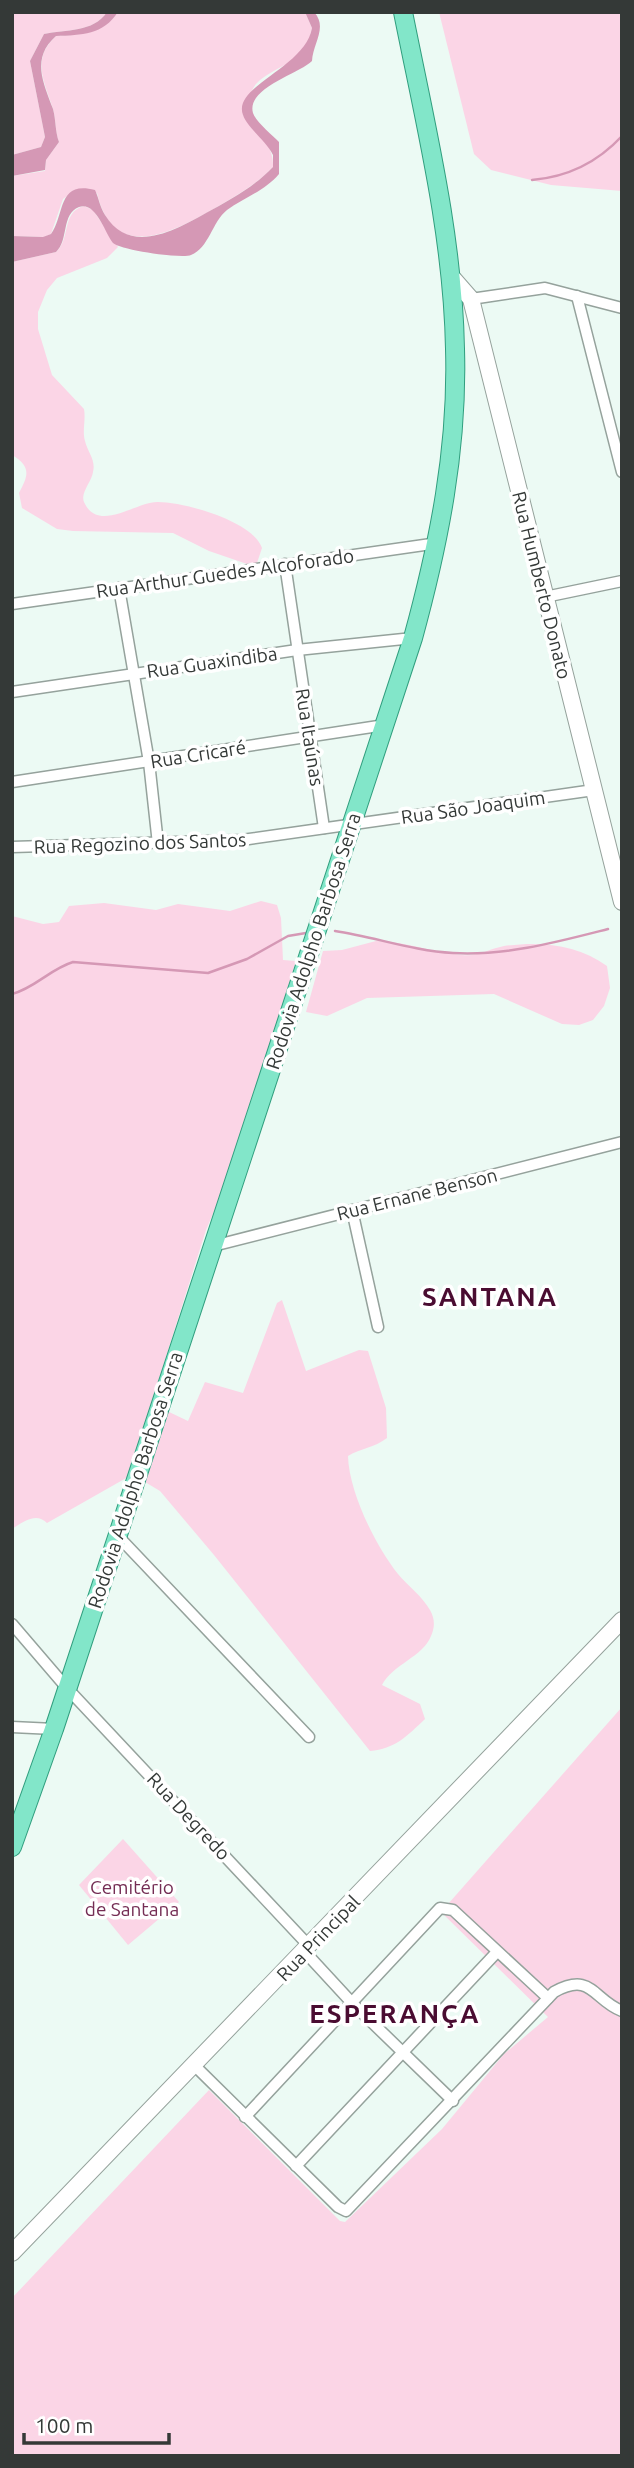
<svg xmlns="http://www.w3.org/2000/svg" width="634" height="2468" font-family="Ubuntu,sans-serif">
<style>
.green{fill:#fbd5e6}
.water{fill:#d598b5}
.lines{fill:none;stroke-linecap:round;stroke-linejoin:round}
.stream{stroke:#d598b5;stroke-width:2.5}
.minor-casing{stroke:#95a29c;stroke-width:13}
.secondary-casing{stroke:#95a29c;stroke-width:18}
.primary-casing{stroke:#309e7e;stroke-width:20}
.minor{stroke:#fff;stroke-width:10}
.secondary{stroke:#fff;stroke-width:16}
.primary{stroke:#82e6c9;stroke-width:18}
.labels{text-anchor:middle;stroke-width:7;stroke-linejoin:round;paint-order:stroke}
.street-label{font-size:19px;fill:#343937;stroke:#fff}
.park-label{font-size:19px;fill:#742d54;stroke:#fff}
.district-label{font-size:26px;font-weight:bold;letter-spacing:2px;fill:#4a0c31;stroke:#fff}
</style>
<rect width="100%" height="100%" fill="#ecfaf4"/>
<g class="green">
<path d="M 12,12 L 107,12 C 93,33 66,29 44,34 L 30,61 L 45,137 L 41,147 L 12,155 Z"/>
<path d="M 118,12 L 305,12 L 312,28 C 305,67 276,63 256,84 C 250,91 247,106 243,115 C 257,131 274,144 273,167 C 255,186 232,198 210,211 C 169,234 113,262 97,193 L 74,191 L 63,199 L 51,234 L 44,237 L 12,236 L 12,176 L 45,171 L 46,160 L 59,142 C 55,131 56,120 53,109 C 44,81 31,59 56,36 C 79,35 105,32 118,12 Z"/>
<path d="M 439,12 L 622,12 L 622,191 L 551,185 L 491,170 L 474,154 Z"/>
<path d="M 84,206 L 93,210 L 118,247 L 107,258 L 57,278 L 47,290 L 38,312 L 38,329 L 52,375 L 84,409 C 86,420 82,431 85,441 C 88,453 96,460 93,472 C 92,481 80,493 84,502 C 98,534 137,501 158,502 C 184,502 253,521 262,548 L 257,563 L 247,564 L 209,551 L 173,533 L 73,531 L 57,529 L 22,508 L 19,493 C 28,476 32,467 12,455 L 12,262 L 56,252 C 71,239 61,212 84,206 Z"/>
<path d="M 261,901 L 277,905 L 281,918 L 283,960 L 296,961 L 230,1174 L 206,1230 L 128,1477 L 47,1523 C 36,1512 23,1522 12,1529 L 12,916 L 43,924 L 59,922 L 69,906 L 104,903 L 156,910 L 178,904 L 230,911 Z"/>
<path d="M 376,941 C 406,941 433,953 462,955 C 477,957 489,949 504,946 C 540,941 577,944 607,966 L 610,988 L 604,1006 L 593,1020 L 579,1025 L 562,1024 L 494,994 L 367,998 L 327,1016 L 306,1012 L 323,951 L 342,950 Z"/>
<path d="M 282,1300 L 306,1371 L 359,1350 L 368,1351 L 386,1408 L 387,1438 C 374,1448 361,1448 348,1456 C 349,1492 375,1545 398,1574 C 408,1586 422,1596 430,1610 C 435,1619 435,1627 431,1636 C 423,1657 393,1664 382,1685 L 420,1704 L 425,1719 C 407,1736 395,1749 370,1751 L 214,1555 L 160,1491 L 145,1482 L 167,1411 L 188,1421 L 205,1382 L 243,1393 L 277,1303 Z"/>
<path d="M 622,1707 L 622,2456 L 12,2456 L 12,2298 L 209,2090 L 340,2221 L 345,2222 L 442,2129 L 504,2054 L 548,2017 L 441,1912 Z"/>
<path d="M 123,1839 L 179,1902 L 128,1945 L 79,1885 Z"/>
</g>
<g class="water">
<path d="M 107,12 L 118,12 C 103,35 82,35 56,36 C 31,58 43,82 53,109 C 56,120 55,131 59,142 L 46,160 L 45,170 L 12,176 L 12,155 L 41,147 L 45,137 L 30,61 L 44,34 C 66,29 93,33 107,12 Z"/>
<path d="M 305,12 L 314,12 C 328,27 313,43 312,61 C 299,74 246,88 253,113 C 256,122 272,135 279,142 L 279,174 C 266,190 244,198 227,210 C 212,222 209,248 191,255 C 182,259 120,250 113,243 C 105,233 96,201 79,207 C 61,214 69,240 56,252 L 12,262 L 12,236 L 43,237 L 51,234 C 65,215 57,180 95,190 C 99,199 100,207 105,215 C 130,256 176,230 206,213 C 230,200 254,187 273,167 L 273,155 C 266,140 248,129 243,115 C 232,86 305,68 312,28 Z"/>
</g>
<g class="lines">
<g class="stream">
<path d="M 532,180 C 567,177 598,162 622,136"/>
<path d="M 335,931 C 375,937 413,951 453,953 C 506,956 557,942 608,929"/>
<path d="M 12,994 C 35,988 50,969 73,962 L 208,973 L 247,959 L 288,936 L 306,933"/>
</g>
<g class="minor-casing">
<g id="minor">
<path d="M 577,296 L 622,472"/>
<path d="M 471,299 L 545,288 L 622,308"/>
<path d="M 285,564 L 324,828"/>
<path d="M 119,588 L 149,762 L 158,844"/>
<path d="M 545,597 L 622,581"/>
<path d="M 12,604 L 438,543"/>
<path d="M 12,692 L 297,650 L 413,638"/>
<path d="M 12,782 L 385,725"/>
<path d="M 12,847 L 242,840 L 594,790"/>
<path d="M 352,1210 L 378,1327"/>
<path d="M 213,1246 L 622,1142"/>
<path d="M 116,1534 L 309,1737"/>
<path d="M 12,1624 L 66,1687 L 310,1947"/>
<path d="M 12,1727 L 54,1729"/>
<path d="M 305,1952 L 353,2004 L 453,2101"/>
<path d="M 193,2064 L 338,2207 L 346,2211 L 554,1992 C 592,1971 593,2000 622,2011"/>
<path d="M 245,2117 L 440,1908 L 453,1910 L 548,1998"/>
<path d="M 296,2166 L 496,1953"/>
</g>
</g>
<g class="secondary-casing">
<g id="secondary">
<path d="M 450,275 L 471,299 L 622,902"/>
<path d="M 12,2253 L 622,1620"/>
</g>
</g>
<g class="primary-casing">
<path id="primary" d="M 12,1847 L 54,1729 L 413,638 C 439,543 458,448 455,349 C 453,235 425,123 403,12"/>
</g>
<use href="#minor" class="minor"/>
<use href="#secondary" class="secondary"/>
<use href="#primary" class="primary"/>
</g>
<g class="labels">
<g class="street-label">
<text transform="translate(225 573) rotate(-8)" y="7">Rua Arthur Guedes Alcoforado</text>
<text transform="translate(542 585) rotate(76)" y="7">Rua Humberto Donato</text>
<text transform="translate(212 662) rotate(-8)" y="7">Rua Guaxindiba</text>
<text transform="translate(310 737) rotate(81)" y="7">Rua Itaúnas</text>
<text transform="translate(198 754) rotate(-9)" y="7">Rua Cricaré</text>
<text transform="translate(473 807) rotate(-8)" y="7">Rua São Joaquim</text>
<text transform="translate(140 843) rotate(-2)" y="7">Rua Regozino dos Santos</text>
<text transform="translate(313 941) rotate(-72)" y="7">Rodovia Adolpho Barbosa Serra</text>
<text transform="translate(417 1194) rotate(-14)" y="7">Rua Ernane Benson</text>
<text transform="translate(135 1480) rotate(-72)" y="7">Rodovia Adolpho Barbosa Serra</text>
<text transform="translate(189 1816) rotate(47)" y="7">Rua Degredo</text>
<text transform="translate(318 1938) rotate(-46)" y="7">Rua Principal</text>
</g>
<g class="park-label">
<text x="132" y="1894">Cemitério<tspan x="132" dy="22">de Santana</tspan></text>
</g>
<g class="district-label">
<text x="490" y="1306">SANTANA</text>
<text x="395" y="2023">ESPERANÇA</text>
</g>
</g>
<rect width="634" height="2468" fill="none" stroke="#343937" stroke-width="28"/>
<path d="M24 2433v10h145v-10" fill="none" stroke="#343937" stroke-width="3.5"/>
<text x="35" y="2433" font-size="21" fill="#343937" stroke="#ffffff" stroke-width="5" paint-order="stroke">100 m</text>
</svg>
